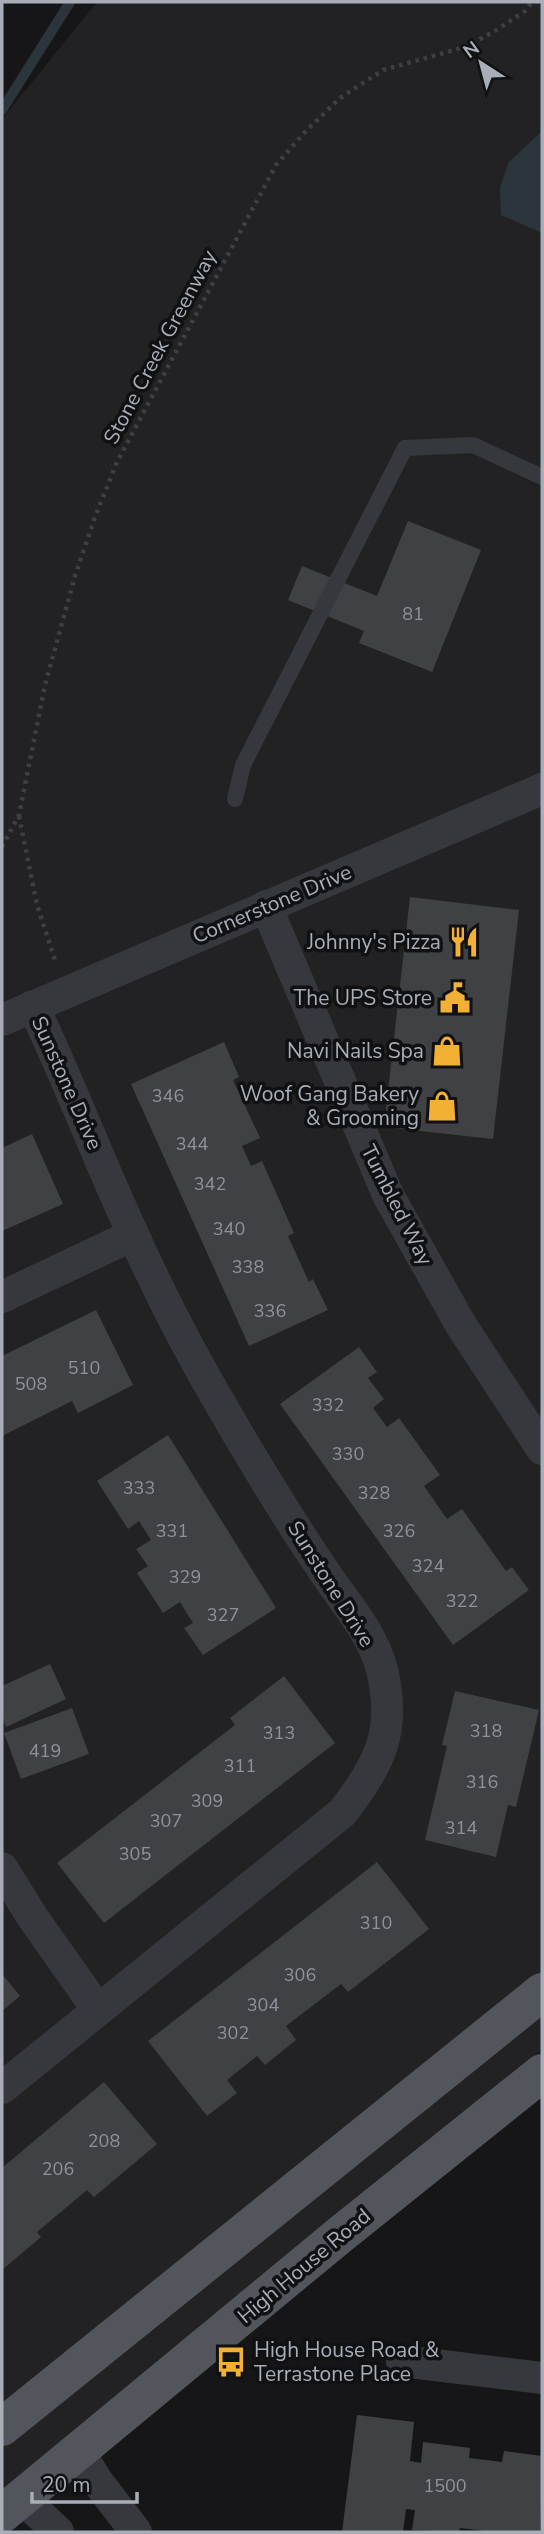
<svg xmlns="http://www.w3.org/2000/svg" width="544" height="2534" font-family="'Nunito Sans',sans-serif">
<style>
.built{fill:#222225}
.water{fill:#2c353c}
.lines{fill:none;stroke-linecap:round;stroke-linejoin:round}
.stream{stroke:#2c353c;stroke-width:10}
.building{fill:#404145}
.path{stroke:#3d3f44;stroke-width:4.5;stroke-dasharray:3.5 5;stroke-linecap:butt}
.lane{stroke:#37383d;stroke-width:16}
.street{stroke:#37383d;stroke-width:32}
.primary{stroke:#53555c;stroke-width:38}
.labels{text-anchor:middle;stroke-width:7;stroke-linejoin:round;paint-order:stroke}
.number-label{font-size:18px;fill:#8e929b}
.street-label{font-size:21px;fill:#a8adb8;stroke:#111113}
.poi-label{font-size:21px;fill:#a8adb8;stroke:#111113;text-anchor:end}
</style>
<rect width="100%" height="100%" fill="#161618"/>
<path class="built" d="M 97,2 L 542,2 L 542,2049 L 2,2491 L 2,119 Z"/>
<path class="water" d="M 542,131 L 542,233 L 501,215 L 500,188 L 508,163 Z"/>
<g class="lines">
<path class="stream" d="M 2,110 L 70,2"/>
</g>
<g class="building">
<path d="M 408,521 L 481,550 L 432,672 L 359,643 L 364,631 L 288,600 L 302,566 L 377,596 Z"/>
<path d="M 410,897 L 519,910 L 493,1139 L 384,1127 Z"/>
<path d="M 224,1042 L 239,1077 L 233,1080 L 260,1138 L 242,1146 L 251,1166 L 262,1161 L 294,1233 L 288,1236 L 309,1282 L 313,1279 L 328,1310 L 249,1346 L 131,1084 Z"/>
<path d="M 32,1134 L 63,1204 L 2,1231 L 2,1148 Z"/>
<path d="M 96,1310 L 133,1385 L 78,1413 L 72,1401 L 2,1436 L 2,1356 Z"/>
<path d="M 359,1347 L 377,1372 L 368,1378 L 384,1399 L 373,1408 L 387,1427 L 399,1418 L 440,1475 L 424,1486 L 447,1519 L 462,1509 L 506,1571 L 512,1567 L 529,1590 L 453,1645 L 280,1404 Z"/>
<path d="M 168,1435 L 276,1608 L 203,1655 L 184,1628 L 193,1623 L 180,1602 L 163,1613 L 137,1573 L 148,1566 L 136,1549 L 151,1540 L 139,1521 L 128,1529 L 97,1481 Z"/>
<path d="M 50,1664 L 66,1699 L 6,1727 L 2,1717 L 2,1686 Z"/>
<path d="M 284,1676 L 335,1743 L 104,1923 L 57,1863 L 235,1725 L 230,1718 Z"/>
<path d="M 455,1691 L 539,1710 L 516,1807 L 508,1805 L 496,1857 L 425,1840 L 447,1746 L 442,1745 Z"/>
<path d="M 72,1708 L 89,1754 L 21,1779 L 4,1733 Z"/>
<path d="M 377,1862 L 429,1929 L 348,1992 L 341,1984 L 286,2026 L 296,2040 L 265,2065 L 257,2056 L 227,2080 L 237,2093 L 207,2116 L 148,2041 Z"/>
<path d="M 2,1974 L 20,1996 L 2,2011 Z"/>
<path d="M 104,2082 L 157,2144 L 94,2197 L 87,2190 L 37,2232 L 41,2237 L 2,2270 L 2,2168 Z"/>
<path d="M 357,2415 L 414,2422 L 410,2461 L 421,2463 L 423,2442 L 470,2448 L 469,2458 L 502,2462 L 504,2451 L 542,2456 L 540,2532 L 493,2532 L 460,2528 L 459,2532 L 412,2530 L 415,2510 L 406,2509 L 403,2532 L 342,2532 Z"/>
</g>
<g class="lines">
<g class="path">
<path d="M 19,816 L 37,905 L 55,960"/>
<path d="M 2,847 L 19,815 L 45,685 L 75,576 L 95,517 L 117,462 L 276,165 L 306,131 L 340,98 L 383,70 L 465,47 L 495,31 L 525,11 L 532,2"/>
</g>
<path class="lane" d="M 235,799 L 243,765 L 405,448 L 473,445 L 542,477"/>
<g class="street">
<path d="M 266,906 L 388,1195 L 461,1325 L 542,1449"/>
<path d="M 2,1020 L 542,789"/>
<path d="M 2,1297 L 133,1235"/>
<path d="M 2,1868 L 33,1918 L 98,2010"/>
<path d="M 2,2088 L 343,1812 C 379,1764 397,1732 382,1670 C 373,1633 344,1602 323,1570 C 290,1521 258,1469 228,1417 C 193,1358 161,1297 133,1234 C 98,1159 69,1081 33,1006"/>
<path d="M 402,2361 L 542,2378"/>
<path d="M 79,2452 L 97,2481 L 136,2532"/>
<path d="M 22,2498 L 58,2532"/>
</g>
<g class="primary">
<path d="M 2,2427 L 542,1992"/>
<path d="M 2,2514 L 341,2234 L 542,2073"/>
</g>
</g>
<defs>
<g id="restaurant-bare" transform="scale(2.415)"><path d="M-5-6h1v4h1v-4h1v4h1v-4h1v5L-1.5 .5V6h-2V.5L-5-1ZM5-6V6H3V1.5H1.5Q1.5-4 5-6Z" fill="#f2b134" stroke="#111113" stroke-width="2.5" paint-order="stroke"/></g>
<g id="civic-bare" transform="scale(2.415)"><path d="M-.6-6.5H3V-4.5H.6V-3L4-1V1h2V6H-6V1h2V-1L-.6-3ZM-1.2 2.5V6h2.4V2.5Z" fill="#f2b134" stroke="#111113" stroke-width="2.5" paint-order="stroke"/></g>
<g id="shop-bare" transform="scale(2.415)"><path d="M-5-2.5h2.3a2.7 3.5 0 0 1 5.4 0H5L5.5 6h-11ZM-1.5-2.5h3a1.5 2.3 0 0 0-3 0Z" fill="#f2b134" stroke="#111113" stroke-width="2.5" paint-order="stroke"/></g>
<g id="bus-bare" transform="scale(2.415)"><path d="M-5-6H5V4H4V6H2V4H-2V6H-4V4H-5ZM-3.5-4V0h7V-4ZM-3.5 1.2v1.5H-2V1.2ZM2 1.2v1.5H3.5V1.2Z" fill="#f2b134" stroke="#111113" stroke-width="2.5" paint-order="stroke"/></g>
</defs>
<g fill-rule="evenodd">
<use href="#restaurant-bare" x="464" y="942"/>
<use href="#civic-bare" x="455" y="998"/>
<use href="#shop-bare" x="447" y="1051"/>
<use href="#shop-bare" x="442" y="1106"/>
<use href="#bus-bare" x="231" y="2362"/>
</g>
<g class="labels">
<g class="number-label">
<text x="413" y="620">81</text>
<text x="168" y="1102">346</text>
<text x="192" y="1150">344</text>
<text x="210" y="1190">342</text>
<text x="229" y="1235">340</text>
<text x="248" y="1273">338</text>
<text x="270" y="1317">336</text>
<text x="84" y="1374">510</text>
<text x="31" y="1390">508</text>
<text x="328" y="1411">332</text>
<text x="348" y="1460">330</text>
<text x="139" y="1494">333</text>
<text x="374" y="1499">328</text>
<text x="172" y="1537">331</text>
<text x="399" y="1537">326</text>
<text x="428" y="1572">324</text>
<text x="185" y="1583">329</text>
<text x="462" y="1607">322</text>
<text x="223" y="1621">327</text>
<text x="486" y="1737">318</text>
<text x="279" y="1739">313</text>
<text x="45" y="1757">419</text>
<text x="240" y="1772">311</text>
<text x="482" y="1788">316</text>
<text x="207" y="1807">309</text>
<text x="166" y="1827">307</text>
<text x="461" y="1834">314</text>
<text x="135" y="1860">305</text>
<text x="376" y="1929">310</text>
<text x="300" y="1981">306</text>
<text x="263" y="2011">304</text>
<text x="233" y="2039">302</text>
<text x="104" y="2147">208</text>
<text x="58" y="2175">206</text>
<text x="445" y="2492">1500</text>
</g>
<g class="street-label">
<text transform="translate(160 347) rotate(-62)" y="7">Stone Creek Greenway</text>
<text transform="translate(272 904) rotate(-23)" y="7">Cornerstone Drive</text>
<text transform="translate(67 1083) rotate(66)" y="7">Sunstone Drive</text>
<text transform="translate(397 1205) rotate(63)" y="7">Tumbled Way</text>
<text transform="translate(331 1584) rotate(58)" y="7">Sunstone Drive</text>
<text transform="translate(304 2266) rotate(-40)" y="7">High House Road</text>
</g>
<g class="poi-label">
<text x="441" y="949">Johnny's Pizza</text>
<text x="432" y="1005">The UPS Store</text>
<text x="424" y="1058">Navi Nails Spa</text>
<text x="419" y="1101">Woof Gang Bakery<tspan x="419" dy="24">&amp; Grooming</tspan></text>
<text x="254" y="2357" text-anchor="start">High House Road &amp;<tspan x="254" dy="24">Terrastone Place</tspan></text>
</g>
</g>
<rect width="544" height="2534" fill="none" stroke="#a8adb8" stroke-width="7"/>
<g transform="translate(481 63) rotate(324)" stroke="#111113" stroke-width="5" paint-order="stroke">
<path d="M0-5L12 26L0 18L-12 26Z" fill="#a8adb8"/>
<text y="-10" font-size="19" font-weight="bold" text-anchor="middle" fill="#a8adb8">N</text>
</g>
<path d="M32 2492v10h105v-10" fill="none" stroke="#a8adb8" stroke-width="3.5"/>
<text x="42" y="2492" font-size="21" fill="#a8adb8" stroke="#111113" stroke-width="5" paint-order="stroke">20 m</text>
</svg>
